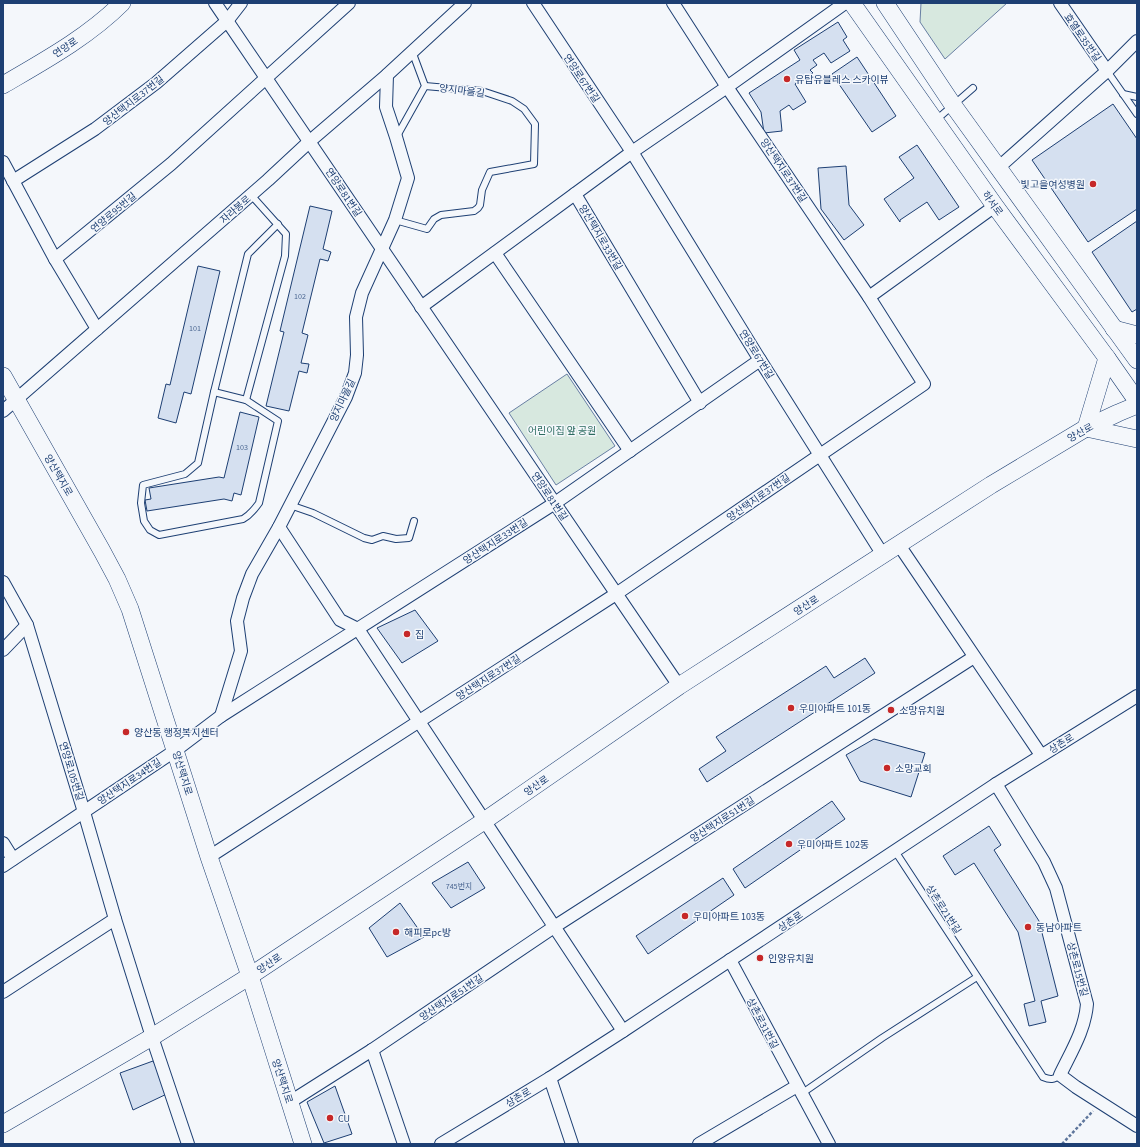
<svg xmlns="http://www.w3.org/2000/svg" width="1140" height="1147" font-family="'Source Sans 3','Noto Sans KR',sans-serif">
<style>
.green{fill:#d7e8df;stroke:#687fa3}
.building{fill:#d5e0f0;stroke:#1d3f73}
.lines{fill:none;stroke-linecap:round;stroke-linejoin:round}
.lane-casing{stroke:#1d3f73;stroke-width:8}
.street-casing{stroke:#1d3f73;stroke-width:14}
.secondary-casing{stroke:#1d3f73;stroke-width:18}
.path{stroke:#5e769c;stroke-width:2.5;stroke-dasharray:3 2;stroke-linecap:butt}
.lane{stroke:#f4f7fb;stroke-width:6}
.street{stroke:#f4f7fb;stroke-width:12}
.secondary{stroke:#f4f7fb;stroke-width:17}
.poi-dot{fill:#c62828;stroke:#f4f7fb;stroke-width:1.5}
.labels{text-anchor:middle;stroke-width:3;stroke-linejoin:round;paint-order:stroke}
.number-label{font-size:8px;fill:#4b6792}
.street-label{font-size:10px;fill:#1d3f73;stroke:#f4f7fb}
.poi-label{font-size:10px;fill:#1d3f73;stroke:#f4f7fb;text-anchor:start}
.park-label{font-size:10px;fill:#2c6c60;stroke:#f4f7fb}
</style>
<rect width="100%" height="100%" fill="#f4f7fb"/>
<g class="green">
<path d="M 921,3 L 1007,3 L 945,59 L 920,22 Z"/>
<path d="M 567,374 L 615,446 L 556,485 L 509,413 Z"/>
</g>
<g class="building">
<path d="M 838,22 L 847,37 L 843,40 L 850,51 L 831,63 L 824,53 L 813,60 L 817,65 L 810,70 L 813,73 L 795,84 L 806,102 L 793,110 L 789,105 L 780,111 L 782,131 L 764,133 L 761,112 L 749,93 L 800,60 L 794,50 Z"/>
<path d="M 857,57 L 896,116 L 872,132 L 832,74 Z"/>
<path d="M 1113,104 L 1137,139 L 1137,209 L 1088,242 L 1032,160 Z"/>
<path d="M 917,145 L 959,207 L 939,220 L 927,202 L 900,220 L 900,222 L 884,199 L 914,178 L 899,157 Z"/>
<path d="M 846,166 L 849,205 L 864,225 L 844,240 L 821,209 L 818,168 Z"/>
<path d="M 310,206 L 332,211 L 323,249 L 331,252 L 328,261 L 320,259 L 302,333 L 308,335 L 301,363 L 309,364 L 307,373 L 299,371 L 289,411 L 266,406 L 284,332 L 280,331 Z"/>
<path d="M 1137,221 L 1137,309 L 1132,312 L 1092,252 Z"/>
<path d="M 198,266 L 220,271 L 191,394 L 184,392 L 176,423 L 158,418 L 166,384 L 170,385 Z"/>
<path d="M 240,412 L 259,417 L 241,495 L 234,493 L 232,501 L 224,499 L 147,511 L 145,500 L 151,499 L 149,488 L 219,477 L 224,478 Z"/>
<path d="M 415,610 L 438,641 L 402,663 L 377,628 Z"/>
<path d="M 865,658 L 875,673 L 707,782 L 699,769 L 726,751 L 716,737 L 826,666 L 834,678 Z"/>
<path d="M 874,739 L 925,753 L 911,797 L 860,781 L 846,755 Z"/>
<path d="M 832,801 L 845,819 L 745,888 L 733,869 Z"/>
<path d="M 989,826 L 1001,845 L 994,850 L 1039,921 L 1058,996 L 1041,1001 L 1046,1022 L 1029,1026 L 1024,1004 L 1035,1001 L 1018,932 L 974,863 L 955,875 L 943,856 Z"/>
<path d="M 468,862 L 485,888 L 451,908 L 432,883 Z"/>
<path d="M 723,878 L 734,895 L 648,954 L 636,936 Z"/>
<path d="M 400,903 L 424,937 L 387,957 L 369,928 Z"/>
<path d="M 153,1061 L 171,1092 L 133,1110 L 120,1073 Z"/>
<path d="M 335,1086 L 352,1134 L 324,1143 L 307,1102 Z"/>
</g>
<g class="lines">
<g class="lane-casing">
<g id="lane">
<path d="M 1107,71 L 1137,114"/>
<path d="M 1123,94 L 1137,97"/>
<path d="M 936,120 L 973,88"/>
<path d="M 397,136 L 425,86 L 412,51"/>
<path d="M 395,220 L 427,229 L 434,219 L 441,215 L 474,211 L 478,208 L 480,205 L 482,190 L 490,172 L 534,164 L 535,124 L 524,109 L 512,101 L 482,91 L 425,86"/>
<path d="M 214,392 L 246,400 L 285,256 L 286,234 L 251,195"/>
<path d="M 246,400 L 278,421 L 259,503 C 254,510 250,515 243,519 L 159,535 L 150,530 L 144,521 L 141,503 L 143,485 L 185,474 L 198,463 L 214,392 L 248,254 L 278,224"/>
<path d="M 290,505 L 313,513 L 364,538 L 372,540 L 383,536 L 396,539 L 409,538 L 414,521"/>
<path d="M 895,851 L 1043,1077 C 1050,1080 1054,1080 1060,1075"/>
<path d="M 801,1094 L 882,1038 L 977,977"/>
</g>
</g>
<g class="street-casing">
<g id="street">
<path d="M 215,3 L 679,686"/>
<path d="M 533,3 L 632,152 L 760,360 L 883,555"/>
<path d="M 1060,3 L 1107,71"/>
<path d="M 3,162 L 55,259 L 97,329"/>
<path d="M 998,168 L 1107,71 L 1137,41"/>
<path d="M 13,181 L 95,129 L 156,83 L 227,21 L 241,3"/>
<path d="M 575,194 L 700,403"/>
<path d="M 495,253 L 630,451"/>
<path d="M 55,259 L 171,164 L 349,3"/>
<path d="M 869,297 L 995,206"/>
<path d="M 421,307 L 632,152 L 727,87 L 845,3"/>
<path d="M 3,411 L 268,180 L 310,141 L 387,75 L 465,3"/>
<path d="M 279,527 L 340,620 L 358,629 L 623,1031"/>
<path d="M 899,545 L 1041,755"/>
<path d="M 3,582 L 27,625 L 84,812 L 115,919 L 152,1037 L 188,1144"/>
<path d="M 3,650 L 27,625"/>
<path d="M 221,716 L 241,651 L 237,621 L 243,598 L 252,574 L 279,527 L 346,397 L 355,373 L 357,355 L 356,317 L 362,293 L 395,220 L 408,178 L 396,137 L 386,107 L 387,75"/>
<path d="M 996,784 L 1044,862 L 1056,888 L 1087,1004 C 1085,1030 1071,1052 1060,1075 L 1076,1087 L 1137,1126"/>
<path d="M 3,843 L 13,859"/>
<path d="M 209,857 L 616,594 L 924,384 L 869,297 L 727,87 L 673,3"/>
<path d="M 3,866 L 176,750 L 221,716 L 555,503 L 760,360"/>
<path d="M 730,960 L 829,1144"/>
<path d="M 3,992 L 115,919"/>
<path d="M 372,1050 L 404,1144"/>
<path d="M 550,1078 L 572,1144"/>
<path d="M 290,1102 L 372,1050 L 554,927 L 974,657"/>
<path d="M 441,1144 L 550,1078 L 623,1031 L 996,784 L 1137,696"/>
<path d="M 699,1144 L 797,1086"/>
</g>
</g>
<g class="secondary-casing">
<g id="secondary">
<path d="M 852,3 L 995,206 L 1107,358 L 1137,401"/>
<path d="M 885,3 L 953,105 L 1137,360"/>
<path d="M 3,85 C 44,61 88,37 122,3"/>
<path d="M 1114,329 L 1137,335"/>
<path d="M 1107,358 L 1086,428 L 1137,439"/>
<path d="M 3,376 L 102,551 L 117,579 L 130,609 L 209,857 L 250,976 L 303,1144"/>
<path d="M 3,1124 L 152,1037 L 250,976 L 484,821 L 679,686 L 991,485 L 1086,428 L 1118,413 L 1137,405"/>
</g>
</g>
<path class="path" d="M 1062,1144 L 1093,1111"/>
<use href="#lane" class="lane"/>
<use href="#street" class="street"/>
<use href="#secondary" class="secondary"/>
</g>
<g class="poi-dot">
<circle cx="787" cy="79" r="4"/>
<circle cx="1093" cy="184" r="4"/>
<circle cx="407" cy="634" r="4"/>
<circle cx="791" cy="708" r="4"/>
<circle cx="891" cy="710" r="4"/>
<circle cx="126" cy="732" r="4"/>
<circle cx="887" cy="768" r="4"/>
<circle cx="789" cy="844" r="4"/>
<circle cx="685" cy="916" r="4"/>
<circle cx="1028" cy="927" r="4"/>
<circle cx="396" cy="932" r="4"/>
<circle cx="760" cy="958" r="4"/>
<circle cx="330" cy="1118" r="4"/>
</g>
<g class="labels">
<g class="number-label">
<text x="300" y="299">102</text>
<text x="195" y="331">101</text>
<text x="242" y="450">103</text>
<text x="459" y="889">745번지</text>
</g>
<g class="street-label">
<text transform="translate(1083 37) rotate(55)" y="4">효열로35번길</text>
<text transform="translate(65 47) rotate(-34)" y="4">연양로</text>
<text transform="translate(582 78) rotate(56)" y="4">연양로67번길</text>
<text transform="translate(462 90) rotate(7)" y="4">양지마을길</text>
<text transform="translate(133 100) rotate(-38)" y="4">양산택지로37번길</text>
<text transform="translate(784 170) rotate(56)" y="4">양산택지로37번길</text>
<text transform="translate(344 192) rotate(56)" y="4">연양로81번길</text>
<text transform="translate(993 203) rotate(54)" y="4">하서로</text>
<text transform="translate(235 209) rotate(-41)" y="4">자라봉로</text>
<text transform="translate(113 212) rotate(-40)" y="4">연양로95번길</text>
<text transform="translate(601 237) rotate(59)" y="4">양산택지로33번길</text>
<text transform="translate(757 354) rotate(58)" y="4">연양로67번길</text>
<text transform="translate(342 400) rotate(-65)" y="4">양지마을길</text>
<text transform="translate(1080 432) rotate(-29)" y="4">양산로</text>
<text transform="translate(59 475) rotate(60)" y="4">양산택지로</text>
<text transform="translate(550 496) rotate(56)" y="4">연양로81번길</text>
<text transform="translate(758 497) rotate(-35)" y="4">양산택지로37번길</text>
<text transform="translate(495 541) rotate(-33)" y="4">양산택지로33번길</text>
<text transform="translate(806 605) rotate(-33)" y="4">양산로</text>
<text transform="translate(488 677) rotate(-33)" y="4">양산택지로37번길</text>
<text transform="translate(1061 743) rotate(-32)" y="4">상촌로</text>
<text transform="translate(72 771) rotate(73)" y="4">연양로105번길</text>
<text transform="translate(183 773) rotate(73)" y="4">양산택지로</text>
<text transform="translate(129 781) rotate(-34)" y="4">양산택지로34번길</text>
<text transform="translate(536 785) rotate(-35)" y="4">양산로</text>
<text transform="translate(722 819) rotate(-33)" y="4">양산택지로51번길</text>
<text transform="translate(944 909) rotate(57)" y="4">상촌로21번길</text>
<text transform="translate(790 921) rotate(-34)" y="4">상촌로</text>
<text transform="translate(269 963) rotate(-34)" y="4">양산로</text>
<text transform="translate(1078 969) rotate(75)" y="4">상촌로15번길</text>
<text transform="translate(451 997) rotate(-34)" y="4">양산택지로51번길</text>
<text transform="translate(763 1023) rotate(62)" y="4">상촌로31번길</text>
<text transform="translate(283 1081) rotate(72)" y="4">양산택지로</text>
<text transform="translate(518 1097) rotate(-31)" y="4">상촌로</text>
</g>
<g class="poi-label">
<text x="795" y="83">유탑유블레스 스카이뷰</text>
<text x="1085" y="188" text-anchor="end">빛고을여성병원</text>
<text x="415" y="638">집</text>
<text x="799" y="712">우미아파트 101동</text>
<text x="899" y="714">소망유치원</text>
<text x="134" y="736">양산동 행정복지센터</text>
<text x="895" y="772">소망교회</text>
<text x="797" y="848">우미아파트 102동</text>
<text x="693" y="920">우미아파트 103동</text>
<text x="1036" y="931">동남아파트</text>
<text x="404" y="936">해피로pc방</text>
<text x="768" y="962">인양유치원</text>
<text x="338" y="1122">CU</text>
</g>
<g class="park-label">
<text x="562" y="434">어린이집 앞 공원</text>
</g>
</g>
<rect width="1140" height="1147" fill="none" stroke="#1d3f73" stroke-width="8"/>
</svg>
